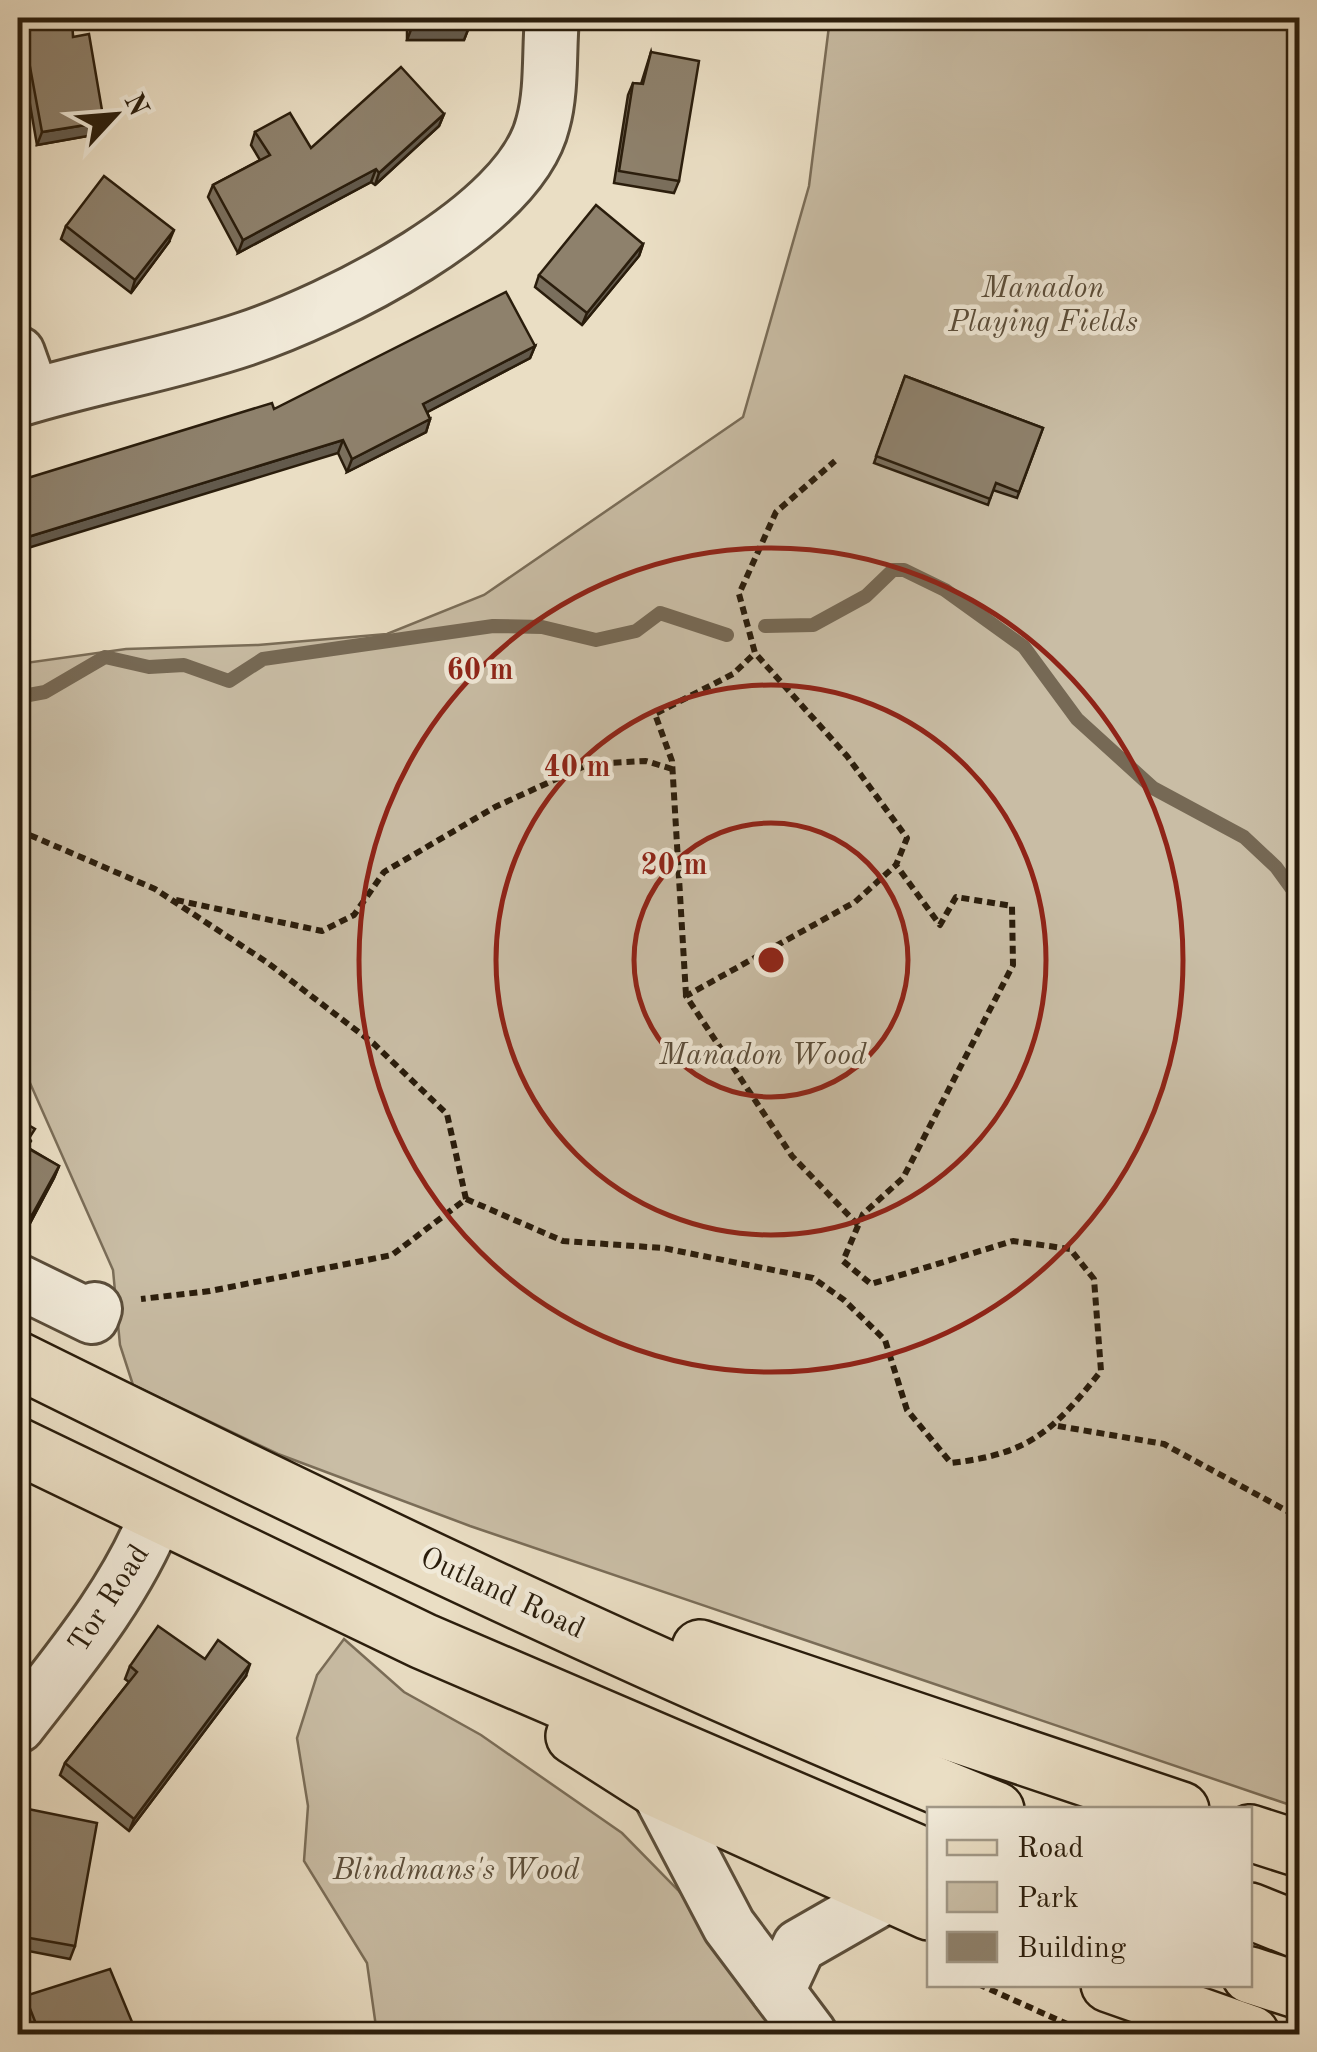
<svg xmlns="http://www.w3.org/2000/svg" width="1317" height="2052" font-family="'Old Standard TT',serif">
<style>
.green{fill:#c9bda5;stroke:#7a6d58;stroke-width:2.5}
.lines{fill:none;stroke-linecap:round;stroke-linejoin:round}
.stream{stroke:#766955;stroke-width:14}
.minor-casing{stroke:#5a4d3a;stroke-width:58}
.major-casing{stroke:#2a1d0c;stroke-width:60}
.path{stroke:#2a1d0c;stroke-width:6;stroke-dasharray:8 5;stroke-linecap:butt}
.minor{stroke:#f1ead9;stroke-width:52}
.major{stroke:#eadec4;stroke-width:55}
.wall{fill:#7a6f5d;stroke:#2a1d0c;stroke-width:2.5}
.shaded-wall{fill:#635a4c;stroke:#2a1d0c;stroke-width:2.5}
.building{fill:#8e816c;stroke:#2a1d0c;stroke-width:2.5}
.ring{fill:none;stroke:#8f2418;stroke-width:5}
.labels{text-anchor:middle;stroke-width:9;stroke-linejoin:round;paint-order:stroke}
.park-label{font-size:30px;font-style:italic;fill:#5a4d3a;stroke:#f1ead9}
.street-label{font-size:30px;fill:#2a1d0c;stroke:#f1ead9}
.centre{fill:#8f2418;stroke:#f1ead9;stroke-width:5}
.ring-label{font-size:30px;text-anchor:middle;font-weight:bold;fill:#8f2418;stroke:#f1ead9;stroke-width:9;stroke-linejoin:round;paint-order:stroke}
</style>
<rect width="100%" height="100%" fill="#eadec4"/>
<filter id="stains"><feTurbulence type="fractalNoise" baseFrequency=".002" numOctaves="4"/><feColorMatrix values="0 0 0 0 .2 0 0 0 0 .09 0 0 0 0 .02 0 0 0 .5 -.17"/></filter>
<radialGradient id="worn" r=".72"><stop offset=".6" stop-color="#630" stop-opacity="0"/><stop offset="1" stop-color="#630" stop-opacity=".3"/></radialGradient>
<g class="green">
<path d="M 830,18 L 1299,18 L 1299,1808 L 470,1526 L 278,1454 L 133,1385 L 120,1345 L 113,1270 L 18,1056 L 18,664 L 126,649 L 258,645 L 387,634 L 484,595 L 743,417 L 809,186 Z"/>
<path d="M 344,1639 L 404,1692 L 481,1735 L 622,1833 L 678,1890 L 752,1980 L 859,2034 L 377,2034 L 367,1963 L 304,1861 L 308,1806 L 297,1738 L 317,1675 Z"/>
</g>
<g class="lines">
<g class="stream">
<path d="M 765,626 L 813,625 L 866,596 L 893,570 L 904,570 L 945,590 L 1024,647 L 1077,719 L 1153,788 L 1244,837 L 1276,867 L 1300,900"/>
<path d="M 18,697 L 45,692 L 105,657 L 149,667 L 184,665 L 229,681 L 263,659 L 493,626 L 542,627 L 596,640 L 636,631 L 660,613 L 727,635"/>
</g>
<g class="minor-casing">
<g id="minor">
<path d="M 18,353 L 33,395"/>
<path d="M 18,400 C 92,377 171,364 245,339 C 331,310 520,219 543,123 C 552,91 549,51 552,18"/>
<path d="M 18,1281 L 92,1317 L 95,1309"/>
<path d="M 18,1726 C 70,1659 125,1594 157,1514"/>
<path d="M 657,1789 L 729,1926 L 810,2034"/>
<path d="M 778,1991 L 799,1946 L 888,1895"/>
</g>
</g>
<g class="major-casing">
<g id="major">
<path d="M 18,1360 C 339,1519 664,1675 996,1810"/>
<path d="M 18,1446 L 423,1641 L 929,1858"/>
<path d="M 700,1648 L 1181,1810"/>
<path d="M 574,1736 L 657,1789 L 929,1912"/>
<path d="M 1250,1833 L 1300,1849"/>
<path d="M 1250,1911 L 1300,1931"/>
<path d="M 1250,1975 L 1300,1991"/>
<path d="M 1109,1984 L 1251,2034"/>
</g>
</g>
<g class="path">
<path d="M 18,830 L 155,889 L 268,963 L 373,1043 L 447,1114 L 466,1199 L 392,1255 L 210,1291 L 141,1299"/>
<path d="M 176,900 L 322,931 L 354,915 L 384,872 L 495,807 L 589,764 L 646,761 L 672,769"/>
<path d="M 686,995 L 672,761 L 655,714 L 733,674 L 755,653"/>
<path d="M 466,1199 L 563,1241 L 663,1248 L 813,1278 L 844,1300 L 885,1340 L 907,1410 L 951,1463 C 1030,1454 1053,1431 1101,1371 L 1094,1279 L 1070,1249 L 1013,1241 L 871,1284 L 843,1261 L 863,1214 L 903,1178 L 1013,965 L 1012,906 L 956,897 L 940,925 L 896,865 L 907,838 L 847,756 L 755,653 L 739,594 L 776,512 L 835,461"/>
<path d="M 858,1225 L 792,1156 L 686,996 L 855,902 L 896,865"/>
<path d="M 1058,1426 L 1164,1444 L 1300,1518"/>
<path d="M 978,1984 L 1087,2033"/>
</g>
<use href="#minor" class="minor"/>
<use href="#major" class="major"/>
</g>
<g class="wall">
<path d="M 18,18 L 72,18 L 73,37 L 99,134 L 37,145 L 18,35 Z"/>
<path d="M 407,18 L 469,18 L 469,27 L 464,40 L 407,40 Z"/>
<path d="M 651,52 L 679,181 L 674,193 L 614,183 L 628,95 L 633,83 L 641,84 Z"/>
<path d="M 444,114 L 439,126 L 375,185 L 371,182 L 238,253 L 208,197 L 213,185 L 260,160 L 251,145 L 255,132 L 311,148 Z"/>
<path d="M 66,226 L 169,242 L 131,293 L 61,239 Z"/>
<path d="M 643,244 L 639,256 L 582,325 L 535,287 L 539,275 Z"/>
<path d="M 535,346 L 530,358 L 427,412 L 430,419 L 426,432 L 347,472 L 338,453 L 274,409 Z"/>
<path d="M 905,376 L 1043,428 L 1017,498 L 993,490 L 988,505 L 874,463 Z"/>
<path d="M 18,1119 L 31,1141 L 27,1147 L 59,1166 L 54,1178 L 28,1227 L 18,1222 Z"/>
<path d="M 205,1659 L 246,1676 L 129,1831 L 60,1775 L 65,1763 L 129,1682 L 125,1679 L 130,1666 Z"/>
<path d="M 28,1809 L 75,1946 L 70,1959 L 18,1949 L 18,1853 L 23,1822 Z"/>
<path d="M 25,1996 L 137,2034 L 31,2034 L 21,2009 Z"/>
</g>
<g class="shaded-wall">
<path d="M 412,27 L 469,27 L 464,40 L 407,40 Z"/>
<path d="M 444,114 L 439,126 L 375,185 L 379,173 Z"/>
<path d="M 104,122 L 99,134 L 37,145 L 42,132 Z"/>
<path d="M 376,169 L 371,182 L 238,253 L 243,240 Z"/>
<path d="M 174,230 L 169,242 L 131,293 L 135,280 Z"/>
<path d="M 643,244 L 639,256 L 582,325 L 587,313 Z"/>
<path d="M 535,346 L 530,358 L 418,417 L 423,404 Z"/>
<path d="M 430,419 L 426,432 L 347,472 L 352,459 Z"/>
<path d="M 343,440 L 338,453 L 18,551 L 18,540 Z"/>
<path d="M 59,1166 L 54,1178 L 28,1227 L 32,1215 Z"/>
<path d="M 250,1664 L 246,1676 L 129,1831 L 134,1819 Z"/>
</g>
<g class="building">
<path d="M 21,18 L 72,18 L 73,37 L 89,34 L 104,122 L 42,132 Z"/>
<rect x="412" y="18" width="57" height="9"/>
<path d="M 651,52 L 699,61 L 679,181 L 619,171 L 633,83 L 643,84 Z"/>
<path d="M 401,67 L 444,114 L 379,173 L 376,169 L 243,240 L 213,185 L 270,155 L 255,132 L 290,113 L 311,148 Z"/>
<path d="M 104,176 L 174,230 L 135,280 L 66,226 Z"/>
<path d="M 596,205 L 643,244 L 587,313 L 539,275 Z"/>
<path d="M 506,292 L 535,346 L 423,404 L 430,419 L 352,459 L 343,440 L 18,540 L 18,481 L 272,403 L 274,409 Z"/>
<path d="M 905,376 L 1043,428 L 1019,492 L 996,483 L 990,499 L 876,456 Z"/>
<path d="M 18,1119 L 35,1129 L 24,1146 L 59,1166 L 32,1215 L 18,1208 Z"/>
<path d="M 158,1626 L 205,1659 L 218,1640 L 250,1664 L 134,1819 L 65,1763 L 137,1672 L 130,1666 Z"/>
<path d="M 28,1809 L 97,1823 L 75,1946 L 18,1936 L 18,1866 Z"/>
<path d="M 110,1969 L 137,2034 L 40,2034 L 25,1996 Z"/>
</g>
<g class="ring">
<circle cx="771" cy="960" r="137"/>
<circle cx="771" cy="960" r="275"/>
<circle cx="771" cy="960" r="412"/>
</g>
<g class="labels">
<g class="park-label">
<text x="1043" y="297">Manadon<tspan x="1043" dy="34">Playing Fields</tspan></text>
<text x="763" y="1064">Manadon Wood</text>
<text x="456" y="1879">Blindmans's Wood</text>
</g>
<g class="street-label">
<text transform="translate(503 1592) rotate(25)" y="10">Outland Road</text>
<text transform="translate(108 1598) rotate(-57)" y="10">Tor Road</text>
</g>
</g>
<circle cx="771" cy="960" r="15" class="centre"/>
<g class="ring-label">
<text x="480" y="679">60 m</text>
<text x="577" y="776">40 m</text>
<text x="674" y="874">20 m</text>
</g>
<rect width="1317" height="2052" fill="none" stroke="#eadec4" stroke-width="60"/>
<rect x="20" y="20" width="1277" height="2012" fill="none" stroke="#2a1d0c" stroke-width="5"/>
<rect x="30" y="30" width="1257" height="1992" fill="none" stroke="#2a1d0c" stroke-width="2.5"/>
<rect x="927" y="1807" width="325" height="180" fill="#f1ead9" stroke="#a19887" stroke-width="2.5"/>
<rect x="947" y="1840" width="50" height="15" fill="#eadec4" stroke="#a19887" stroke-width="2.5"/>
<text x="1017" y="1857" font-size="30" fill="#2a1d0c">Road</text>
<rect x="947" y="1882" width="50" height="30" fill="#c9bda5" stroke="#a19887" stroke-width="2.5"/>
<text x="1017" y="1907" font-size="30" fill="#2a1d0c">Park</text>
<rect x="947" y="1932" width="50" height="30" fill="#8e816c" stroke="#a19887" stroke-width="2.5"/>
<text x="1017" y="1957" font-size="30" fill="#2a1d0c">Building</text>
<g transform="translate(115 115) rotate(64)" stroke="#f1ead9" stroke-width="8" paint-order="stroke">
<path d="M0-8L18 38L0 25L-18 38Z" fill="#2a1d0c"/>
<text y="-15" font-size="28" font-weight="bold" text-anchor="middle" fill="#2a1d0c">N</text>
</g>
<rect width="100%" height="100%" filter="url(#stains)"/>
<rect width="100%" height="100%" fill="url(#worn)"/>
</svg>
